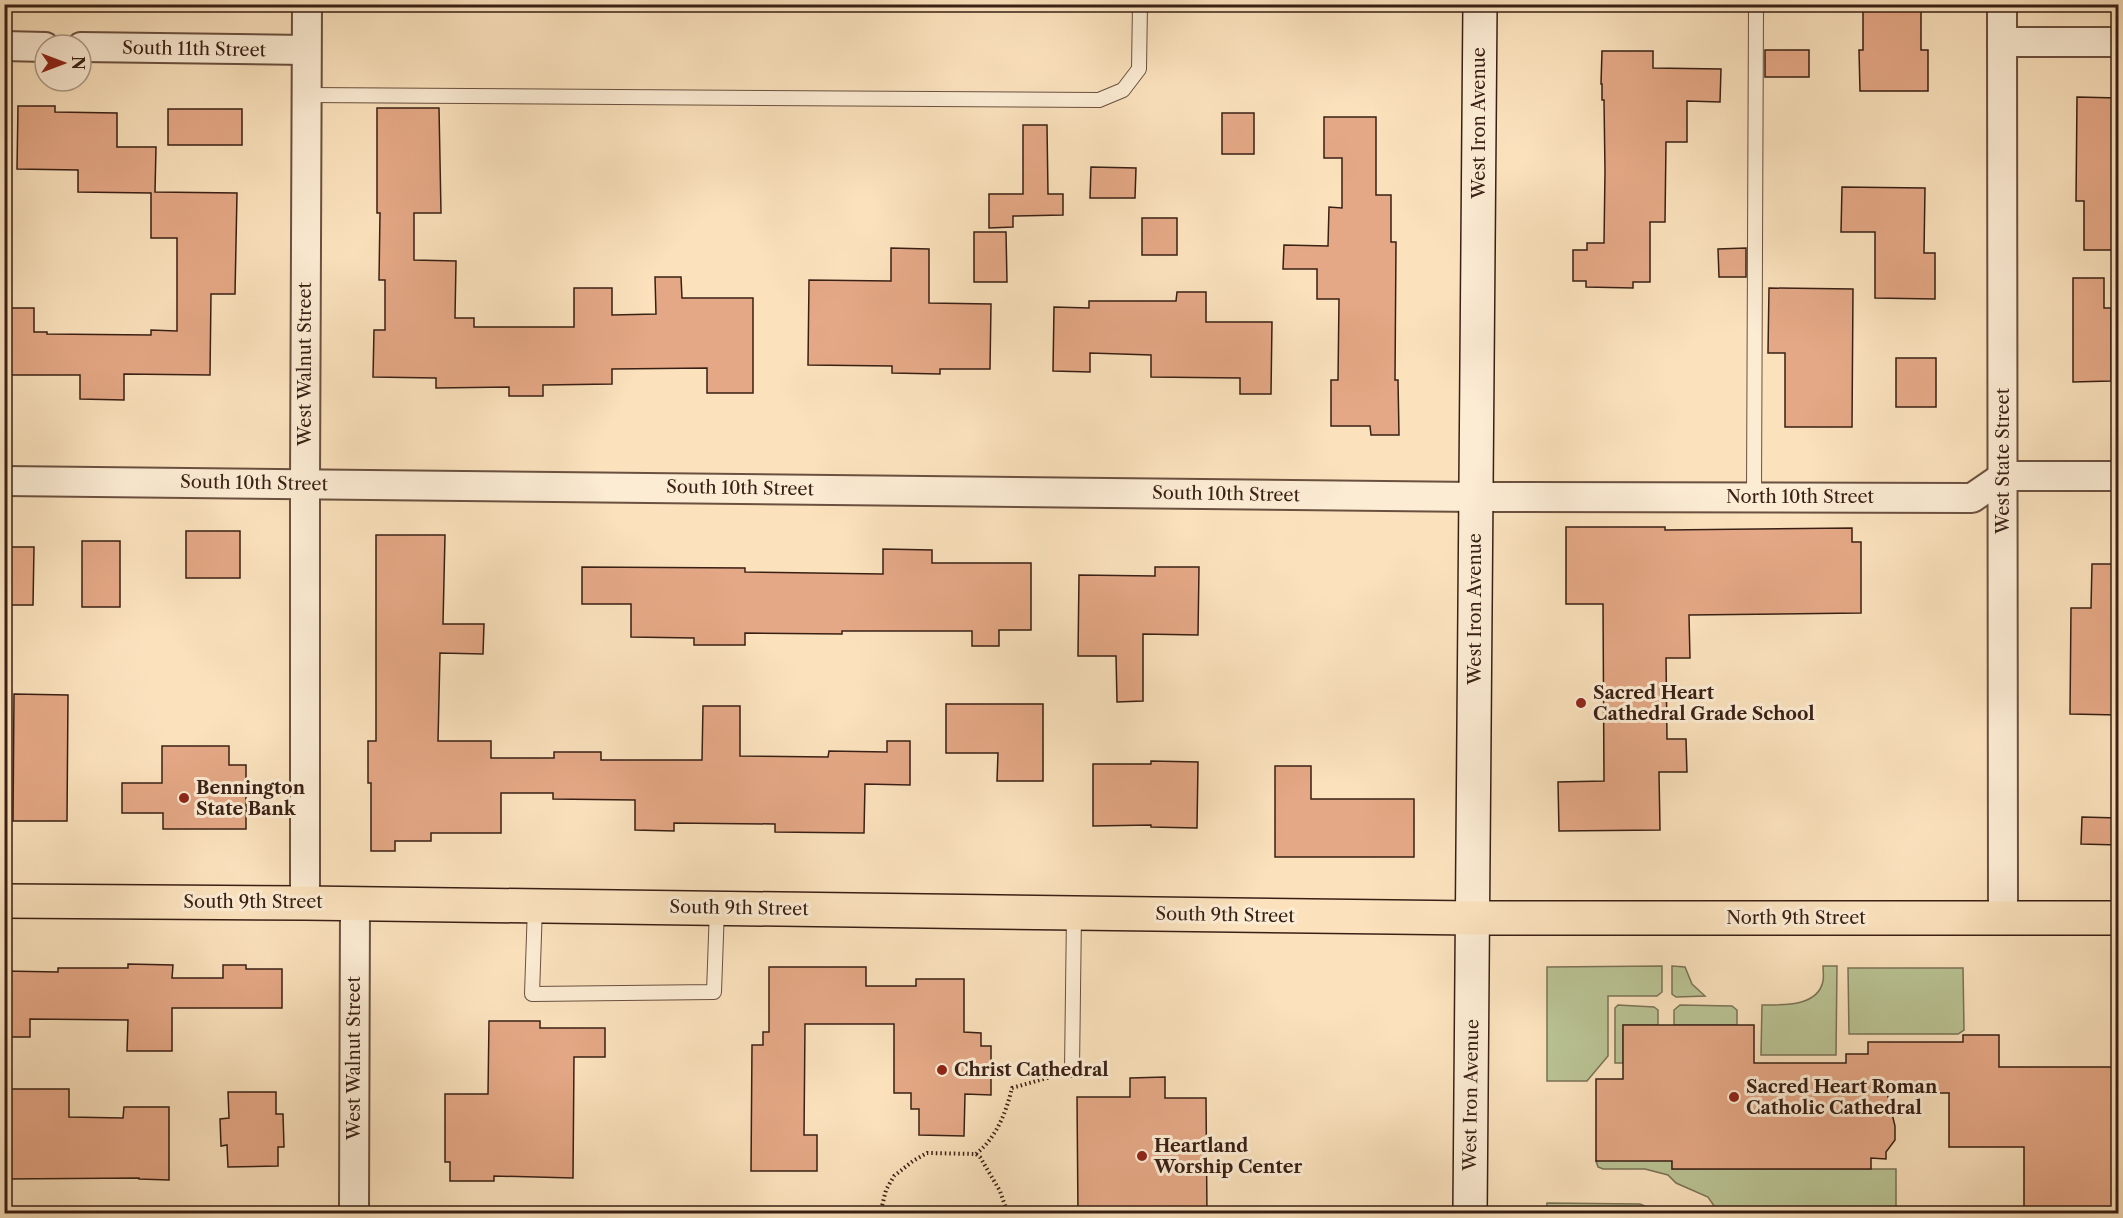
<svg xmlns="http://www.w3.org/2000/svg" width="2123" height="1218" font-family="'Libre Caslon Text',serif">
<style>
.green{fill:#bac495;stroke:#7a7255;stroke-width:1.5}
.building{fill:#e5a886;stroke:#392015;stroke-width:1.5}
.lines{fill:none;stroke-linecap:round;stroke-linejoin:round}
.lane-casing{stroke:#6a503f;stroke-width:16}
.street-casing{stroke:#6a503f;stroke-width:32}
.secondary-casing{stroke:#392015;stroke-width:36}
.primary-casing{stroke:#392015;stroke-width:36}
.path{stroke:#392015;stroke-width:4;stroke-dasharray:1.5 3;stroke-linecap:butt}
.lane{stroke:#fcecd4;stroke-width:14}
.street{stroke:#fcecd4;stroke-width:28}
.secondary{stroke:#fcecd4;stroke-width:33}
.primary{stroke:#fbe2bd;stroke-width:33}
.poi-dot{fill:#8f2418;stroke:#fcecd4;stroke-width:2}
.labels{text-anchor:middle;stroke-width:6;stroke-linejoin:round;paint-order:stroke}
.street-label{font-size:18px;fill:#392015;stroke:#fcecd4}
.poi-label{font-size:18px;font-weight:bold;fill:#392015;stroke:#fcecd4;text-anchor:start}
</style>
<rect width="100%" height="100%" fill="#fbe2bd"/>
<filter id="stains"><feTurbulence type="fractalNoise" baseFrequency=".00333" numOctaves="4"/><feColorMatrix values="0 0 0 0 .2 0 0 0 0 .09 0 0 0 0 .02 0 0 0 .5 -.17"/></filter>
<radialGradient id="worn" r=".72"><stop offset=".6" stop-color="#630" stop-opacity="0"/><stop offset="1" stop-color="#630" stop-opacity=".3"/></radialGradient>
<g class="green">
<path d="M 1662,966 L 1662,992 L 1657,996 L 1608,996 L 1608,1056 L 1587,1081 L 1547,1081 L 1547,967 Z"/>
<path d="M 1672,966 L 1685,967 L 1692,984 L 1705,996 L 1676,997 L 1672,994 Z"/>
<path d="M 1823,966 L 1837,966 L 1836,1055 L 1761,1055 L 1762,1005 C 1782,1005 1818,1007 1823,981 C 1824,976 1823,971 1823,966 Z"/>
<path d="M 1848,968 L 1963,968 L 1964,1030 L 1958,1034 L 1849,1034 Z"/>
<path d="M 1618,1005 L 1654,1007 L 1658,1010 L 1658,1025 L 1623,1025 L 1623,1063 L 1615,1063 L 1615,1008 Z"/>
<path d="M 1680,1005 L 1732,1006 L 1737,1010 L 1737,1025 L 1674,1025 L 1674,1010 Z"/>
<path d="M 1672,1140 L 1672,1169 L 1896,1169 L 1896,1213 L 1719,1213 L 1708,1197 L 1676,1183 L 1668,1175 L 1645,1169 L 1603,1169 L 1598,1167 L 1596,1161 Z"/>
<path d="M 1547,1203 L 1640,1204 L 1661,1213 L 1546,1213 Z"/>
</g>
<g class="building">
<path d="M 1863,4 L 1921,4 L 1921,50 L 1928,50 L 1928,91 L 1860,91 L 1859,50 L 1863,50 Z"/>
<rect x="1765" y="50" width="44" height="27"/>
<path d="M 1602,51 L 1653,51 L 1653,68 L 1721,69 L 1720,102 L 1687,101 L 1687,142 L 1666,142 L 1665,222 L 1650,222 L 1650,282 L 1633,282 L 1633,288 L 1586,287 L 1586,281 L 1573,281 L 1573,250 L 1587,250 L 1587,243 L 1604,243 L 1605,171 L 1604,100 L 1602,100 L 1602,84 L 1601,84 Z"/>
<path d="M 2077,97 L 2118,98 L 2118,250 L 2084,250 L 2084,201 L 2076,201 Z"/>
<path d="M 18,106 L 55,106 L 55,112 L 117,113 L 117,147 L 156,147 L 155,192 L 237,193 L 235,294 L 211,294 L 210,375 L 124,374 L 124,400 L 80,399 L 80,375 L 4,375 L 4,308 L 34,308 L 34,332 L 47,332 L 47,334 L 151,335 L 151,330 L 177,331 L 177,238 L 151,238 L 151,193 L 78,192 L 78,170 L 17,169 Z"/>
<path d="M 377,108 L 439,108 L 441,213 L 414,213 L 414,260 L 456,261 L 455,318 L 474,318 L 474,327 L 574,327 L 574,288 L 612,288 L 612,315 L 656,314 L 655,277 L 681,277 L 682,298 L 753,298 L 753,393 L 707,393 L 707,368 L 612,369 L 612,384 L 543,385 L 543,396 L 509,396 L 509,387 L 436,388 L 436,378 L 373,377 L 374,330 L 385,330 L 385,280 L 379,280 L 380,213 L 377,213 Z"/>
<rect x="168" y="109" width="74" height="36"/>
<rect x="1222" y="113" width="32" height="41"/>
<path d="M 1324,117 L 1376,117 L 1376,195 L 1391,195 L 1391,242 L 1396,242 L 1395,380 L 1398,380 L 1399,435 L 1371,435 L 1370,426 L 1331,426 L 1331,380 L 1338,380 L 1339,299 L 1317,299 L 1317,269 L 1283,269 L 1284,245 L 1328,246 L 1329,207 L 1342,208 L 1342,158 L 1324,158 Z"/>
<path d="M 1023,125 L 1047,125 L 1048,194 L 1063,194 L 1063,215 L 1013,216 L 1013,227 L 989,228 L 989,194 L 1023,194 Z"/>
<path d="M 1091,167 L 1136,168 L 1135,198 L 1090,198 Z"/>
<path d="M 1842,187 L 1925,188 L 1924,253 L 1935,253 L 1935,299 L 1875,298 L 1875,232 L 1841,232 Z"/>
<rect x="1142" y="218" width="35" height="37"/>
<path d="M 974,232 L 1006,232 L 1007,282 L 974,282 Z"/>
<path d="M 891,248 L 929,249 L 929,303 L 991,304 L 990,369 L 940,369 L 940,374 L 892,373 L 892,366 L 808,365 L 809,280 L 891,281 Z"/>
<path d="M 1746,248 L 1746,277 L 1719,277 L 1718,249 Z"/>
<path d="M 2073,278 L 2104,278 L 2104,308 L 2111,308 L 2111,381 L 2073,382 Z"/>
<path d="M 1769,288 L 1853,289 L 1852,427 L 1785,427 L 1785,353 L 1768,353 Z"/>
<path d="M 1177,292 L 1206,292 L 1206,322 L 1272,322 L 1271,394 L 1240,394 L 1240,378 L 1151,377 L 1151,355 L 1090,353 L 1090,372 L 1053,371 L 1054,307 L 1089,308 L 1089,301 L 1176,301 Z"/>
<rect x="1896" y="358" width="40" height="49"/>
<path d="M 1566,527 L 1665,527 L 1665,530 L 1852,528 L 1852,542 L 1861,542 L 1861,613 L 1689,615 L 1690,658 L 1666,658 L 1667,739 L 1686,739 L 1687,772 L 1659,772 L 1660,830 L 1559,831 L 1558,782 L 1604,781 L 1603,604 L 1566,604 Z"/>
<rect x="186" y="531" width="54" height="47"/>
<path d="M 376,535 L 445,535 L 443,624 L 484,624 L 483,654 L 440,653 L 438,741 L 491,741 L 491,758 L 554,758 L 554,752 L 601,752 L 601,760 L 702,760 L 703,706 L 740,706 L 740,756 L 828,757 L 829,751 L 887,752 L 887,741 L 910,741 L 910,785 L 865,784 L 864,833 L 775,832 L 775,824 L 674,823 L 674,831 L 635,830 L 635,800 L 553,799 L 553,793 L 501,793 L 501,833 L 431,833 L 431,841 L 395,841 L 395,851 L 371,851 L 371,783 L 368,783 L 368,741 L 376,741 Z"/>
<rect x="82" y="541" width="38" height="66"/>
<path d="M 4,547 L 34,547 L 33,605 L 4,605 Z"/>
<path d="M 883,549 L 932,550 L 932,563 L 1031,563 L 1031,630 L 999,630 L 999,646 L 972,646 L 972,631 L 842,631 L 842,634 L 745,633 L 745,645 L 694,645 L 694,638 L 631,637 L 631,604 L 582,604 L 582,567 L 745,568 L 745,572 L 883,574 Z"/>
<path d="M 2092,564 L 2118,564 L 2118,715 L 2070,714 L 2071,608 L 2091,608 Z"/>
<path d="M 1155,567 L 1199,567 L 1198,635 L 1143,634 L 1143,701 L 1117,702 L 1116,656 L 1078,656 L 1079,575 L 1155,576 Z"/>
<path d="M 14,694 L 68,695 L 67,821 L 13,821 Z"/>
<path d="M 946,704 L 1043,704 L 1043,781 L 997,781 L 998,753 L 946,753 Z"/>
<path d="M 162,746 L 229,746 L 229,765 L 246,765 L 246,829 L 163,829 L 163,813 L 122,813 L 122,783 L 162,783 Z"/>
<path d="M 1151,761 L 1198,762 L 1197,828 L 1151,827 L 1151,825 L 1093,826 L 1093,764 L 1151,764 Z"/>
<path d="M 1275,766 L 1311,766 L 1311,799 L 1414,799 L 1414,857 L 1275,857 Z"/>
<path d="M 2082,817 L 2118,818 L 2118,845 L 2081,844 Z"/>
<path d="M 128,964 L 173,965 L 172,978 L 223,978 L 223,965 L 246,965 L 246,969 L 282,969 L 282,1008 L 172,1008 L 172,1051 L 127,1051 L 128,1020 L 30,1019 L 30,1037 L 4,1037 L 4,971 L 58,972 L 58,968 L 128,968 Z"/>
<path d="M 769,967 L 866,967 L 866,986 L 916,986 L 916,979 L 964,979 L 964,1032 L 981,1033 L 981,1046 L 991,1046 L 991,1095 L 965,1094 L 964,1136 L 919,1135 L 919,1109 L 911,1109 L 911,1093 L 894,1093 L 894,1024 L 805,1024 L 804,1135 L 817,1135 L 817,1171 L 751,1171 L 752,1045 L 763,1045 L 763,1032 L 769,1032 Z"/>
<path d="M 489,1021 L 540,1021 L 540,1028 L 605,1028 L 605,1057 L 574,1057 L 573,1178 L 494,1176 L 494,1181 L 450,1181 L 450,1162 L 445,1162 L 445,1094 L 488,1094 Z"/>
<path d="M 1623,1025 L 1754,1025 L 1754,1063 L 1846,1063 L 1846,1054 L 1868,1054 L 1868,1042 L 1963,1042 L 1963,1035 L 1999,1035 L 1999,1067 L 2118,1067 L 2118,1214 L 2024,1214 L 2024,1147 L 1949,1147 L 1949,1093 L 1887,1093 L 1895,1126 L 1895,1140 L 1886,1152 L 1886,1159 L 1871,1158 L 1871,1169 L 1672,1169 L 1672,1161 L 1596,1161 L 1596,1079 L 1623,1079 Z"/>
<path d="M 1165,1077 L 1165,1098 L 1206,1098 L 1207,1214 L 1078,1214 L 1077,1097 L 1130,1097 L 1130,1078 Z"/>
<path d="M 4,1089 L 69,1089 L 69,1117 L 123,1118 L 124,1107 L 169,1107 L 169,1180 L 139,1179 L 139,1178 L 4,1179 Z"/>
<path d="M 228,1092 L 276,1092 L 276,1114 L 283,1114 L 284,1147 L 278,1147 L 278,1166 L 228,1167 L 227,1145 L 221,1146 L 220,1119 L 229,1118 Z"/>
</g>
<g class="lines">
<g class="lane-casing">
<g id="lane">
<path d="M 306,95 L 1099,100 L 1123,90 L 1139,69 L 1140,4"/>
<path d="M 1754,497 L 1756,4"/>
<path d="M 535,906 L 532,994 L 714,992 L 717,908"/>
<path d="M 1072,1070 L 1074,913"/>
</g>
</g>
<g class="street-casing">
<g id="street">
<path d="M 2002,4 L 2003,917"/>
<path d="M 2002,42 L 2118,42"/>
<path d="M 4,46 L 45,47"/>
<path d="M 81,47 L 306,50"/>
<path d="M 4,481 L 1476,497 L 1972,498 L 2004,476 L 2118,476"/>
<path d="M 305,903 L 305,484 L 307,4"/>
<path d="M 354,1214 L 355,903"/>
</g>
</g>
<g class="secondary-casing">
<path id="secondary" d="M 1470,1214 L 1480,4"/>
</g>
<g class="primary-casing">
<path id="primary" d="M 4,901 L 305,903 L 1473,918 L 2118,918"/>
</g>
<g class="path">
<path d="M 976,1154 C 996,1138 1006,1113 1012,1088 L 1054,1076"/>
<path d="M 880,1214 L 886,1190 L 894,1176 L 913,1161 L 927,1153 L 976,1154 L 980,1157 L 1000,1191 L 1008,1214"/>
</g>
<use href="#lane" class="lane"/>
<use href="#street" class="street"/>
<use href="#secondary" class="secondary"/>
<use href="#primary" class="primary"/>
</g>
<g class="poi-dot">
<circle cx="1581" cy="703" r="6"/>
<circle cx="184" cy="798" r="6"/>
<circle cx="942" cy="1070" r="6"/>
<circle cx="1734" cy="1097" r="6"/>
<circle cx="1142" cy="1156" r="6"/>
</g>
<g class="labels">
<g class="street-label">
<text transform="translate(194 49) rotate(1)" y="6">South 11th Street</text>
<text transform="translate(1479 123) rotate(-90)" y="6">West Iron Avenue</text>
<text transform="translate(305 364) rotate(-90)" y="6">West Walnut Street</text>
<text transform="translate(2003 461) rotate(-90)" y="6">West State Street</text>
<text transform="translate(254 483) rotate(1)" y="6">South 10th Street</text>
<text transform="translate(740 488) rotate(1)" y="6">South 10th Street</text>
<text transform="translate(1226 494) rotate(1)" y="6">South 10th Street</text>
<text x="1800" y="503">North 10th Street</text>
<text transform="translate(1475 609) rotate(-90)" y="6">West Iron Avenue</text>
<text x="253" y="908">South 9th Street</text>
<text transform="translate(739 908) rotate(1)" y="6">South 9th Street</text>
<text transform="translate(1225 915) rotate(1)" y="6">South 9th Street</text>
<text x="1796" y="924">North 9th Street</text>
<text transform="translate(354 1058) rotate(-90)" y="6">West Walnut Street</text>
<text transform="translate(1471 1095) rotate(-89)" y="6">West Iron Avenue</text>
</g>
<g class="poi-label">
<text x="1593" y="699">Sacred Heart<tspan x="1593" dy="21">Cathedral Grade School</tspan></text>
<text x="196" y="794">Bennington<tspan x="196" dy="21">State Bank</tspan></text>
<text x="954" y="1076">Christ Cathedral</text>
<text x="1746" y="1093">Sacred Heart Roman<tspan x="1746" dy="21">Catholic Cathedral</tspan></text>
<text x="1154" y="1152">Heartland<tspan x="1154" dy="21">Worship Center</tspan></text>
</g>
</g>
<rect width="2123" height="1218" fill="none" stroke="#fbe2bd" stroke-width="24"/>
<rect x="6" y="6" width="2111" height="1206" fill="none" stroke="#392015" stroke-width="3"/>
<rect x="12" y="12" width="2099" height="1194" fill="none" stroke="#392015" stroke-width="1.5"/>
<g transform="translate(63 63) rotate(90)"><circle r="28" fill="#fcecd4" stroke="#ae9a88" stroke-width="1.5"/>
<path d="M0-4.5L10 22L0 15L-10 22Z" fill="#8f2418"/>
<text y="-9" font-size="16" font-weight="bold" text-anchor="middle" fill="#392015">N</text>
</g>
<rect width="100%" height="100%" filter="url(#stains)"/>
<rect width="100%" height="100%" fill="url(#worn)"/>
</svg>
